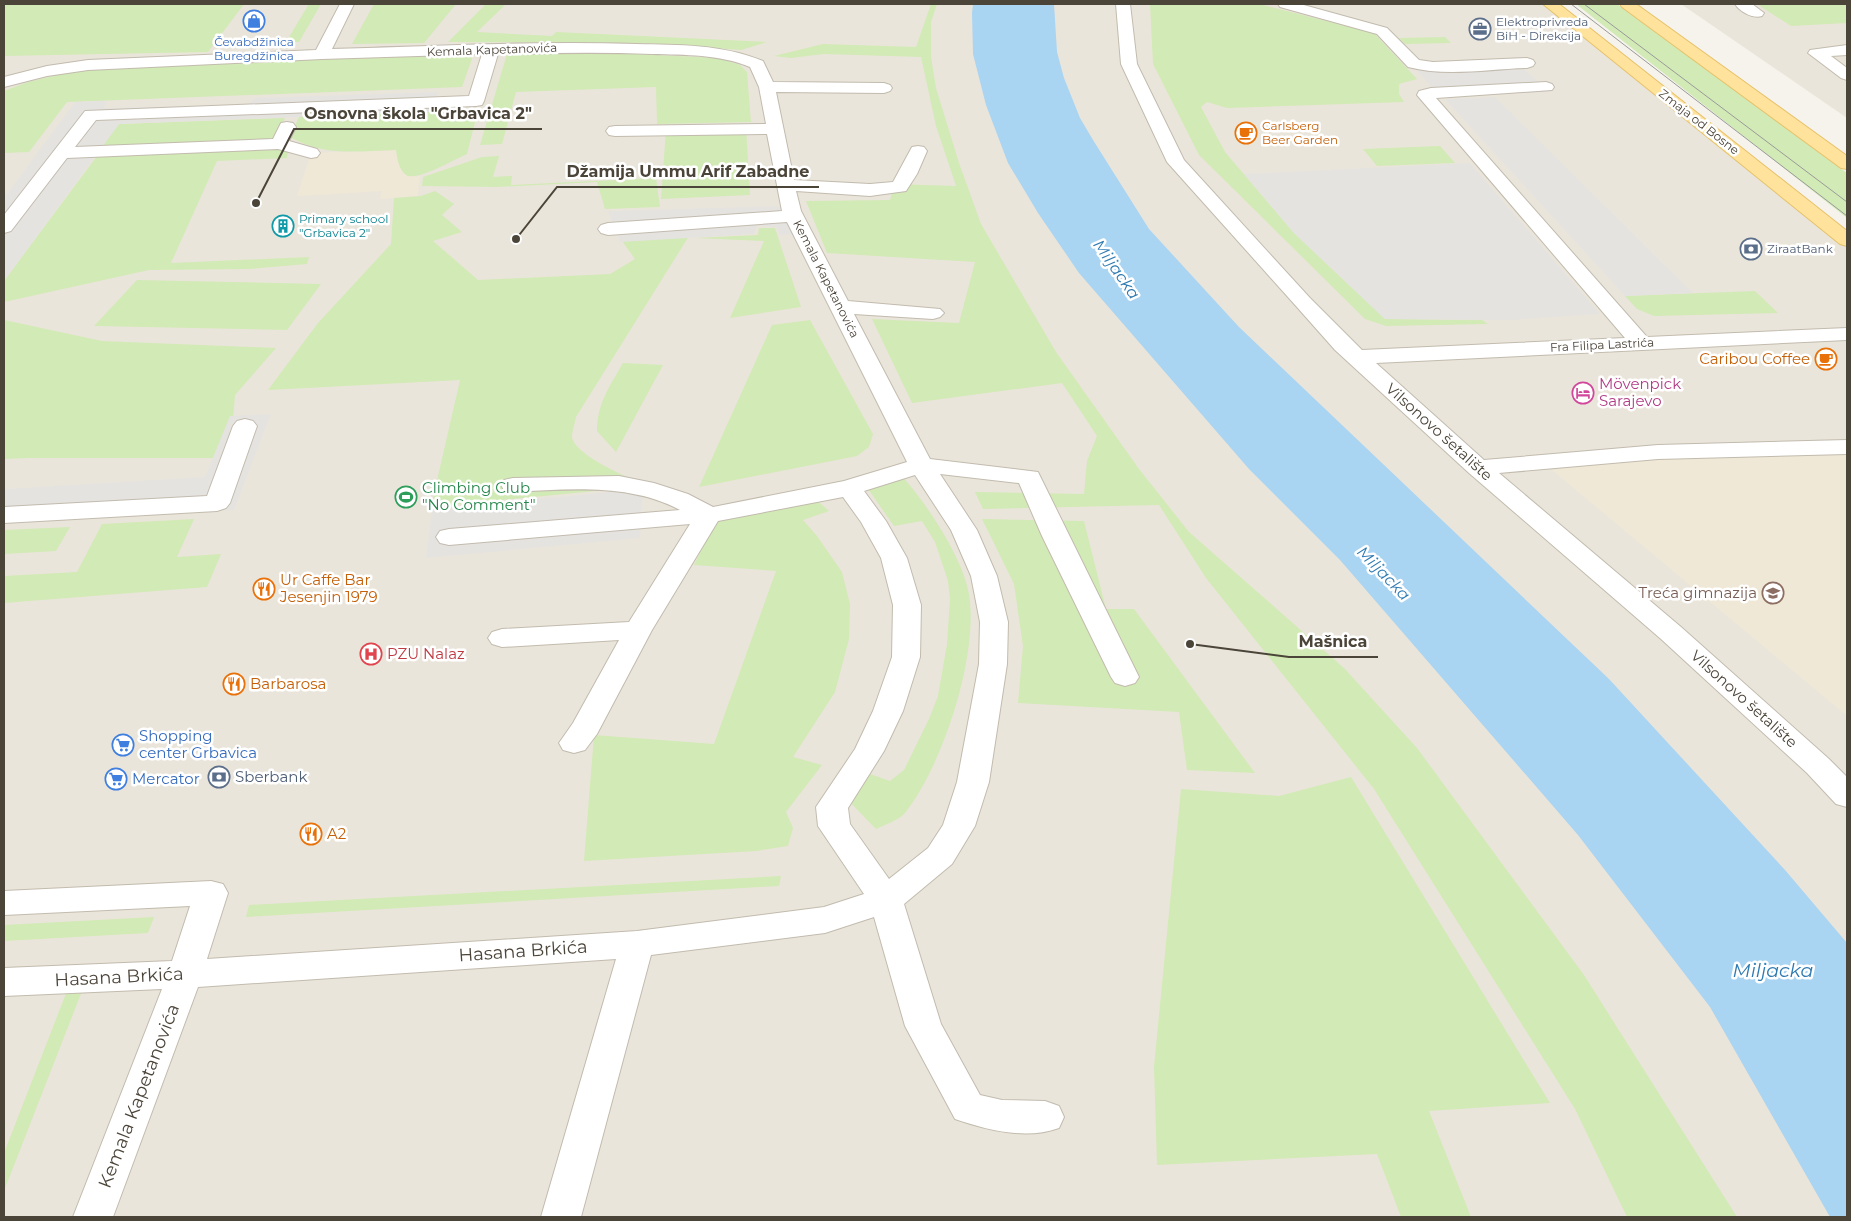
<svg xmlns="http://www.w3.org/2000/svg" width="1851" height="1221" font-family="Montserrat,sans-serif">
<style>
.residential{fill:#eae5da}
.education{fill:#efe8d6}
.green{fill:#d2eab5}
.parking{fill:#e5e3e0}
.water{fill:#a9d4f2}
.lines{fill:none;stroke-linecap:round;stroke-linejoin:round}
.minor-casing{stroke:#c2bbae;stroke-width:2}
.major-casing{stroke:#e6c16a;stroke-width:2}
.minor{fill:#fff;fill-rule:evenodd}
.major{fill:#ffe39c;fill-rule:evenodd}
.tram{stroke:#9a9a9a;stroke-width:1}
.labels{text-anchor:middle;stroke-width:5;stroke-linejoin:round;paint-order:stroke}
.far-service-label{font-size:12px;fill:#4e5e75;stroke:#fff;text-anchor:start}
.far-shop-label{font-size:12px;fill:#366cbe;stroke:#fff}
.far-street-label{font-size:12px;fill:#4b4439;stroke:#fff}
.far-food-label{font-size:12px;fill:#c56008;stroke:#fff;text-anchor:start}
.far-culture-label{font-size:12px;fill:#0d838f;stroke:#fff;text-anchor:start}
.food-label{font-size:15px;fill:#c56008;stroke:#fff;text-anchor:start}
.hotel-label{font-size:15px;fill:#b23c85;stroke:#fff;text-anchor:start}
.street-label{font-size:15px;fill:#4b4439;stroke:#fff}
.leisure-label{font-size:15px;fill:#27864d;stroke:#fff;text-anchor:start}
.education-label{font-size:15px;fill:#785e54;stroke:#fff;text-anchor:end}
.health-label{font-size:15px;fill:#be3a42;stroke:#fff;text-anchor:start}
.shop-label{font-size:15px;fill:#366cbe;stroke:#fff;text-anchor:start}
.service-label{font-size:15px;fill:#4e5e75;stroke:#fff;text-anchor:start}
.water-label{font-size:16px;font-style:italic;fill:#2e7ab2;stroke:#fff}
.near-street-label{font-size:18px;fill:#4b4439;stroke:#fff}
.near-water-label{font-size:19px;font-style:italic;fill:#2e7ab2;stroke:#fff}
.leader{fill:none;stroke:#4b4439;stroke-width:2}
.callout-dot{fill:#4b4439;stroke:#fff;stroke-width:2}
.callout-label{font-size:16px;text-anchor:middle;font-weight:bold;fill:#4b4439;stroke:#fff;stroke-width:5;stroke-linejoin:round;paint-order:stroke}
</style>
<rect width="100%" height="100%" fill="#f6f3ec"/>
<g class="residential">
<path d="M 4,4 L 1550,4 L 1847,240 L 1847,1217 L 4,1217 Z"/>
<path d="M 1681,4 L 1847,4 L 1847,118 Z"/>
</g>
<g class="education">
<path d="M 396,150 L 416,177 L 420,176 L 418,196 L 380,199 L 382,191 L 297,196 L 311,153 Z"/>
<path d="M 1847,450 L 1846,715 L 1552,470 L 1679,454 Z"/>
</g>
<g class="green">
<path d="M 4,4 L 244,4 L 208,52 L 4,56 Z"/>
<path d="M 309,4 L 321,4 L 299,42 L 286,42 Z"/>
<path d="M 374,4 L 456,4 L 424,43 L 352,44 Z"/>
<path d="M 486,4 L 506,4 L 477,32 L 552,36 L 556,32 L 767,42 L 741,50 L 644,43 L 448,42 Z"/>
<path d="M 931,4 L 937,4 L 931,22 L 931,57 L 936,88 L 959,163 L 981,224 L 1056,352 L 1139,469 L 1189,532 L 1344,668 L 1417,748 L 1584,975 L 1737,1217 L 1627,1217 L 1575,1109 L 1374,789 L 1206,578 L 1159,505 L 983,509 L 975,492 L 1084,494 L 1087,461 L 1097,436 L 1062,383 L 912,403 L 872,319 L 959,323 L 975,262 L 827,253 L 806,201 L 890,200 L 894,184 L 956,186 L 936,126 L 921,57 L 824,54 L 791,58 L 774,56 L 823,44 L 916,47 Z"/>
<path d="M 1150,4 L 1259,4 L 1374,33 L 1417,79 L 1399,84 L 1399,94 L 1404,102 L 1227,108 L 1207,102 L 1201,107 L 1225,152 L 1294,233 L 1385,319 L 1482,320 L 1488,324 L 1386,326 L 1365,319 L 1199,155 L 1153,64 Z"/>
<path d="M 1576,4 L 1617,4 L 1847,173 L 1847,218 Z"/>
<path d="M 1757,4 L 1847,4 L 1847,23 L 1791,26 Z"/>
<path d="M 1445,37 L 1451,43 L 1405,44 L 1399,38 Z"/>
<path d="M 474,53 L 462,87 L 67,102 L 29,152 L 4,153 L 4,91 L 28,82 L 95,66 Z"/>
<path d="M 612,53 L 719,58 L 740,65 L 747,72 L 751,122 L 657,124 L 656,87 L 516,92 L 502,144 L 480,145 L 507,54 Z"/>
<path d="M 478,110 L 467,154 C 455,159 416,182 406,175 C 399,170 397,158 396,150 C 357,151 325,157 290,137 L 299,117 Z"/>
<path d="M 285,118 L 274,143 L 99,149 L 119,124 Z"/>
<path d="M 746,127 L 750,195 L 661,199 L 666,130 Z"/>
<path d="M 1440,146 L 1455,163 L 1377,166 L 1363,149 Z"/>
<path d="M 249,149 L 279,149 L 288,152 L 287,158 L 217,161 L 171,263 L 309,257 L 307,264 L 249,269 L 149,270 L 4,302 L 4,281 L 97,156 Z"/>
<path d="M 499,156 L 493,177 L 512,176 L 511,185 L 656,178 L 660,207 L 605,209 L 597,182 L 496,187 L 422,186 L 423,177 L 482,157 Z"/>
<path d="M 435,191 L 454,204 L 442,215 L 462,232 L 433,241 L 478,280 L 610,274 L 635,259 L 620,238 L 689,236 L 576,417 C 575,423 572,431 572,437 C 575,456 630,478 647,486 L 431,507 L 460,380 L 268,390 L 318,323 L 391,244 L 394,198 L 421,196 Z"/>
<path d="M 759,228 L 775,228 L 801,307 L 730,318 L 764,241 L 695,238 L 758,235 Z"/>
<path d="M 137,280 L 321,284 L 287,330 L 94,326 Z"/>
<path d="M 1755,291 L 1778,313 L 1654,316 L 1637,309 L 1625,296 Z"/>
<path d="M 4,320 L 102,341 L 276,348 L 235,395 L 232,432 L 224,458 L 29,458 L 4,459 Z"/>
<path d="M 810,320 L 873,434 L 869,447 L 857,456 L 699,487 L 772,325 Z"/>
<path d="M 623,363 L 663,365 L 616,452 L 597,431 C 597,403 610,386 623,363 Z"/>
<path d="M 902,476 C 926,503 963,558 969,594 C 979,655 943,765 905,813 C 899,820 884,825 876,829 L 844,796 L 867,773 L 890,781 L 904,770 L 929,719 L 938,696 L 947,644 L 950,599 L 948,581 L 935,542 L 922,521 L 894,526 L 866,486 Z"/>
<path d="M 815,499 L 829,511 L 803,520 L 817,536 L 842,572 L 850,604 L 849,639 L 835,692 L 793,757 L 822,765 L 786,812 L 793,828 L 788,846 L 756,851 L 584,861 L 594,735 L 714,744 L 776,571 L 694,565 L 720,512 Z"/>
<path d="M 194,519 L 177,557 L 221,554 L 207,587 L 4,603 L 4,576 L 77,572 L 102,524 Z"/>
<path d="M 982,519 L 1084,521 L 1106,609 L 1134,609 L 1255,773 L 1187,770 L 1179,712 L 1018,703 L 1023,646 L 1014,584 Z"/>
<path d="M 70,527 L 56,551 L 4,554 L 4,530 Z"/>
<path d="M 1351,777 L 1550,1103 L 1429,1111 L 1471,1217 L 1401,1217 L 1377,1154 L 1157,1165 L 1154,1067 L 1181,789 L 1279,796 Z"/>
<path d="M 781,876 L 779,886 L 246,917 L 249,905 Z"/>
<path d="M 154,917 L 148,933 L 4,941 L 4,925 Z"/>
<path d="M 67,991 L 82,991 L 4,1191 L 4,1153 Z"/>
</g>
<g class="parking">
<path d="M 1522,67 L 1549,92 L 1440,96 L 1417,71 Z"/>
<path d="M 439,92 L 436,99 L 452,98 L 447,111 L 119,124 L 4,281 L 4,198 L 75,102 L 106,101 L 104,108 L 248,105 L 255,98 Z"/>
<path d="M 1495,97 L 1693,293 L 1625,296 L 1445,99 Z"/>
<path d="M 1470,163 L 1600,314 L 1509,320 L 1385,319 L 1294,233 L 1244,174 Z"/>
<path d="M 784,206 L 802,234 L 780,235 L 777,227 L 757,226 L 754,234 L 620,242 L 608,211 Z"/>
<path d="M 271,414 L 234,510 L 4,523 L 4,489 L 205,477 L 230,416 Z"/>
<path d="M 643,489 L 640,538 L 426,558 L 432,509 Z"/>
</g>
<path class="water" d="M 973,4 L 1054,4 L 1057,52 L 1064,78 L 1080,118 L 1093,140 L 1149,229 L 1239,327 L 1609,679 L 1785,870 L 1847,943 L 1847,1217 L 1830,1217 L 1710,1007 L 1578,835 L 1340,560 L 1249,469 L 1079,273 L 1038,213 L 1008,163 L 986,105 L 973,54 L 972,13 Z"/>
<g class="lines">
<g class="minor-casing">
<g id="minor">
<path d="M 340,4 L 354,4 L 332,49 C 433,46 535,41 636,44 C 679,45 722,44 763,61 L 773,82 L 884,83 L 890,85 L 892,88 L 890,91 L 884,93 L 776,92 L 794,180 L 870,184 L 893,182 L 912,147 L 918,146 L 924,147 L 927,151 L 917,174 L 906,191 L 870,196 L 796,191 L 801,211 L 848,301 L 940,309 L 944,313 L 940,317 L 933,319 L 854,314 L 930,459 L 1038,472 L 1139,677 L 1135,683 L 1125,686 L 1115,683 L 1111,677 L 1042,536 L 1019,483 L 940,474 L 977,530 L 997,576 L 1008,622 L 1007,664 L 989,782 L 975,826 L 952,864 L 904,904 L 941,1024 L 980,1095 L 1002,1100 L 1045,1101 L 1059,1106 L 1064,1117 L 1059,1128 C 1026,1140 987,1130 955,1119 L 905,1026 L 874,917 L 825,933 L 651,955 L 581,1217 L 541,1217 L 616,959 L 198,987 L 113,1217 L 73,1217 L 162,989 L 4,996 L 4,968 L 172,961 L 190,906 L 4,915 L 4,891 L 211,881 L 223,884 L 228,893 L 207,959 L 637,931 L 824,907 L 864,894 L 818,826 L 816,807 L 855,749 L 873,711 L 892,657 L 893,605 L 881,558 L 861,522 L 843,497 L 718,521 L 652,630 L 597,734 L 585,750 L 574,753 L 563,750 L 559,743 L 573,723 L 619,640 L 502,647 L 492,644 L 488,638 L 492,632 L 502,629 L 629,622 L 690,524 L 449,545 L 440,543 L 436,537 L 440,531 L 449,529 L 680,510 C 630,483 568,489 513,492 L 504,490 L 501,485 L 504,480 L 513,478 L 619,476 L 654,483 L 688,494 L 713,507 L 844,481 L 907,462 L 787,222 L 608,235 L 601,233 L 598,229 L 601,225 L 608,223 L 782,211 L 767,134 L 615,136 L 609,135 L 606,131 L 609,127 L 615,126 L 766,124 L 759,87 L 750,67 C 719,54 685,55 652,54 C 601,52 550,53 498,54 L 484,101 L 482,105 L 476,106 L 96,120 L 75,147 L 273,139 L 281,123 L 287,122 L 293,123 L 296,127 L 289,141 L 317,149 L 320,153 L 317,157 L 311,158 L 278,149 L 67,158 L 11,231 L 4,233 L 4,215 L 85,111 L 469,96 L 482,54 L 322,59 L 88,70 L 47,76 L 4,87 L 4,77 L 47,66 L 88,60 L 316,50 ZM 915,475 L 951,530 L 971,576 L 980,622 L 979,664 L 957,782 L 943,825 L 928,848 L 889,879 L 850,824 L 848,808 L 884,751 L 903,711 L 920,657 L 921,605 L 907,558 L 886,521 L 864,491 Z"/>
<path d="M 1116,4 L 1130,4 L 1137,64 L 1184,160 L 1310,298 L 1362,350 L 1625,338 L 1417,95 L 1419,91 L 1431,88 L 1546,82 L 1552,84 L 1554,87 L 1552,90 L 1436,98 L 1647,337 L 1847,328 L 1847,340 L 1376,363 L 1484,460 L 1658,445 L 1847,440 L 1847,454 L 1658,459 L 1499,473 L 1681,627 L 1829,759 L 1847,777 L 1847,807 L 1836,804 L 1807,773 L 1661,639 L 1469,473 L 1335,350 L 1296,306 L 1167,162 L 1121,64 Z"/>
<path d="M 1278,4 L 1300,4 L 1387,28 L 1419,60 L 1433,62 L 1527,58 L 1533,60 L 1535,63 L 1533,66 L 1527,68 C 1489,69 1446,77 1408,67 L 1377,34 L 1280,7 Z"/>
<path d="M 1735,4 L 1752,4 L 1764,13 L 1762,16 C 1753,19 1740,12 1735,4 Z"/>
<path d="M 1847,45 L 1847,55 L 1831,56 L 1847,68 L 1847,80 L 1841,78 L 1808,53 L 1810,50 Z"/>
<path d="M 245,419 L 253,421 L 257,426 L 230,503 L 226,508 L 217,511 L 4,523 L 4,507 L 207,496 L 233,426 L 237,421 Z"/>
</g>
</g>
<g class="major-casing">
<g id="major">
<path d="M 1543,4 L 1559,4 L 1847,231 L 1847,246 L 1840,244 Z"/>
<path d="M 1620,4 L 1636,4 L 1847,156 L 1847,169 L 1841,168 L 1622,7 Z"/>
</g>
</g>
<use href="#minor" class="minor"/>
<use href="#major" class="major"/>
<g class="tram">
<path d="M 1571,4 L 1847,216"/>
<path d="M 1584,4 L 1847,202"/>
</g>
</g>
<defs>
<g id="shop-ring" transform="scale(1.125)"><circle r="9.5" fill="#fff" stroke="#3f7fe0" stroke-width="1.5"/><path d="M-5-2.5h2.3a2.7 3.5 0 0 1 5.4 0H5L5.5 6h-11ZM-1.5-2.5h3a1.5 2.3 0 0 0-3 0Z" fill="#3f7fe0"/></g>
<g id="office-ring" transform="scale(1.125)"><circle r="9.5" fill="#fff" stroke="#5c6f8a" stroke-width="1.5"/><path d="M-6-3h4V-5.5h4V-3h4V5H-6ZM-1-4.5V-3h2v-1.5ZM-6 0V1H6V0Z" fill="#5c6f8a"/></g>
<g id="cafe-ring" transform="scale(1.125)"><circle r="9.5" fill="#fff" stroke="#e8710a" stroke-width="1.5"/><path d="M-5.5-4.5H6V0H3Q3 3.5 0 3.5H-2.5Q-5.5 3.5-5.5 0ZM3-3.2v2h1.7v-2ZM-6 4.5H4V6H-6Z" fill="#e8710a"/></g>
<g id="building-ring" transform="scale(1.125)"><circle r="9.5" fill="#fff" stroke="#0f9aa8" stroke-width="1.5"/><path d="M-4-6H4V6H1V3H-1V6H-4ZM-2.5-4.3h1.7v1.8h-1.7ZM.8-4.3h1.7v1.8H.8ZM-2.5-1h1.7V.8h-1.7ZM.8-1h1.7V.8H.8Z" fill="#0f9aa8"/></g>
<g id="bank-ring" transform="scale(1.125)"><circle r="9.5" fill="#fff" stroke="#5c6f8a" stroke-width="1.5"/><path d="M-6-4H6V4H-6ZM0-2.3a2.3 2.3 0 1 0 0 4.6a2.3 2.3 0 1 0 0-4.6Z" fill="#5c6f8a"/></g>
<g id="hotel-ring" transform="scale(1.125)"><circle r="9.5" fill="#fff" stroke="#d1479c" stroke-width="1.5"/><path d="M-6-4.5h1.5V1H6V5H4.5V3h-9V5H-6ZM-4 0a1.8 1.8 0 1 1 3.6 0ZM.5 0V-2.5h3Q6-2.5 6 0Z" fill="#d1479c"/></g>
<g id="stadium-ring" transform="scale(1.125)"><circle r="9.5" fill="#fff" stroke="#2e9e5b" stroke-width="1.5"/><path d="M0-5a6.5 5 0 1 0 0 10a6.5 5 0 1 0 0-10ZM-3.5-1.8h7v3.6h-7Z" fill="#2e9e5b"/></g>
<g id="restaurant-ring" transform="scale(1.125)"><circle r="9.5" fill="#fff" stroke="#e8710a" stroke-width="1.5"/><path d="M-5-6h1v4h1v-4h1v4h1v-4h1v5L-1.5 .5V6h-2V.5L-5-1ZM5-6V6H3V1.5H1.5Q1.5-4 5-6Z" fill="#e8710a"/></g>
<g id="school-ring" transform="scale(1.125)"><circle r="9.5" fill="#fff" stroke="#8d6e63" stroke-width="1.5"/><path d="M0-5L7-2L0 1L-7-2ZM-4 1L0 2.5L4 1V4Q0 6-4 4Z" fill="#8d6e63"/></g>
<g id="hospital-ring" transform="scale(1.125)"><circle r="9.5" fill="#fff" stroke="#e0444e" stroke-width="1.5"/><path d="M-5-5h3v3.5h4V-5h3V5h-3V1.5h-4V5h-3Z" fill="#e0444e"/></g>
<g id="supermarket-ring" transform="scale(1.125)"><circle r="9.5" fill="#fff" stroke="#3f7fe0" stroke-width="1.5"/><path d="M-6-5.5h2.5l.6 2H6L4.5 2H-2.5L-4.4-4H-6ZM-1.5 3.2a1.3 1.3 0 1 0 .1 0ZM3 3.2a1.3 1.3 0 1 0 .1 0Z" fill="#3f7fe0"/></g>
</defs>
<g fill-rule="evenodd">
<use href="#shop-ring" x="254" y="21"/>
<use href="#office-ring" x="1480" y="29"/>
<use href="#cafe-ring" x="1246" y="133"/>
<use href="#building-ring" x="283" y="226"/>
<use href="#bank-ring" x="1751" y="249"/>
<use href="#cafe-ring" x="1826" y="359"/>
<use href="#hotel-ring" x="1583" y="393"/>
<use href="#stadium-ring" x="406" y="497"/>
<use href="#restaurant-ring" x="264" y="589"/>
<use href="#school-ring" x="1773" y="593"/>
<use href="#hospital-ring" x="371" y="654"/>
<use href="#restaurant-ring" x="234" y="684"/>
<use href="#supermarket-ring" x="123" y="745"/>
<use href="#bank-ring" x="219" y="777"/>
<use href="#supermarket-ring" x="116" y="779"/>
<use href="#restaurant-ring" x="311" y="834"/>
</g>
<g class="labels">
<g class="far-service-label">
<text x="1496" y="26">Elektroprivreda<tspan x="1496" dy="14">BiH - Direkcija</tspan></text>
<text x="1767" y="253">ZiraatBank</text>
</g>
<g class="far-shop-label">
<text x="254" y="46">Čevabdžinica<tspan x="254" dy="14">Buregdžinica</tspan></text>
</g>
<g class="far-street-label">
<text transform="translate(492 50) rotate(-2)" y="4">Kemala Kapetanovića</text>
<text transform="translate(1699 122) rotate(38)" y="4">Zmaja od Bosne</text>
<text transform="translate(826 279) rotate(63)" y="4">Kemala Kapetanovića</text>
<text transform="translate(1602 345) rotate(-3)" y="4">Fra Filipa Lastrića</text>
</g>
<g class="far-food-label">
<text x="1262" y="130">Carlsberg<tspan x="1262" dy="14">Beer Garden</tspan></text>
</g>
<g class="far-culture-label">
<text x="299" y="223">Primary school<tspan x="299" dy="14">"Grbavica 2"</tspan></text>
</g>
<g class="food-label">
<text x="1810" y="364" text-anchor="end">Caribou Coffee</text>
<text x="280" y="585">Ur Caffe Bar<tspan x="280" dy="17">Jesenjin 1979</tspan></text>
<text x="250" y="689">Barbarosa</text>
<text x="327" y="839">A2</text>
</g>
<g class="hotel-label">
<text x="1599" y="389">Mövenpick<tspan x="1599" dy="17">Sarajevo</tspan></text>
</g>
<g class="street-label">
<text transform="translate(1439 432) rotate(42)" y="5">Vilsonovo šetalište</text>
<text transform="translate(1744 699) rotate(42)" y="5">Vilsonovo šetalište</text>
</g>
<g class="leisure-label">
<text x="422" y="493">Climbing Club<tspan x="422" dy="17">"No Comment"</tspan></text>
</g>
<g class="education-label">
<text x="1757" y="598">Treća gimnazija</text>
</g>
<g class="health-label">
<text x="387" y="659">PZU Nalaz</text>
</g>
<g class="shop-label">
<text x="139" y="741">Shopping<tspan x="139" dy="17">center Grbavica</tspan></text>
<text x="132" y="784">Mercator</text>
</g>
<g class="service-label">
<text x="235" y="782">Sberbank</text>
</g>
<g class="water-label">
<text transform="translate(1117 269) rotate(55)" y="6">Miljacka</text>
<text transform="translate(1384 573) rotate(46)" y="6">Miljacka</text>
</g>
<g class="near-street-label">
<text transform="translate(523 951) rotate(-4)" y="6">Hasana Brkića</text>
<text transform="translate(119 977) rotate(-3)" y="6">Hasana Brkića</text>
<text transform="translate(139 1096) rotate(-69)" y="6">Kemala Kapetanovića</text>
</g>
<g class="near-water-label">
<text x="1773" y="977">Miljacka</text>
</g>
</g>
<path class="leader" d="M256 203L294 129H542M516 239L557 187H819M1190 644L1289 657H1378"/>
<g class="callout-dot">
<circle cx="256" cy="203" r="5"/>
<circle cx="516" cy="239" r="5"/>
<circle cx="1190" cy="644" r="5"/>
</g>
<g class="callout-label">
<text x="418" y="119">Osnovna škola "Grbavica 2"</text>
<text x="688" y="177">Džamija Ummu Arif Zabadne</text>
<text x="1333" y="647">Mašnica</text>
</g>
<rect width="1851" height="1221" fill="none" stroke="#4b4439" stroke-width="10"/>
</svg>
